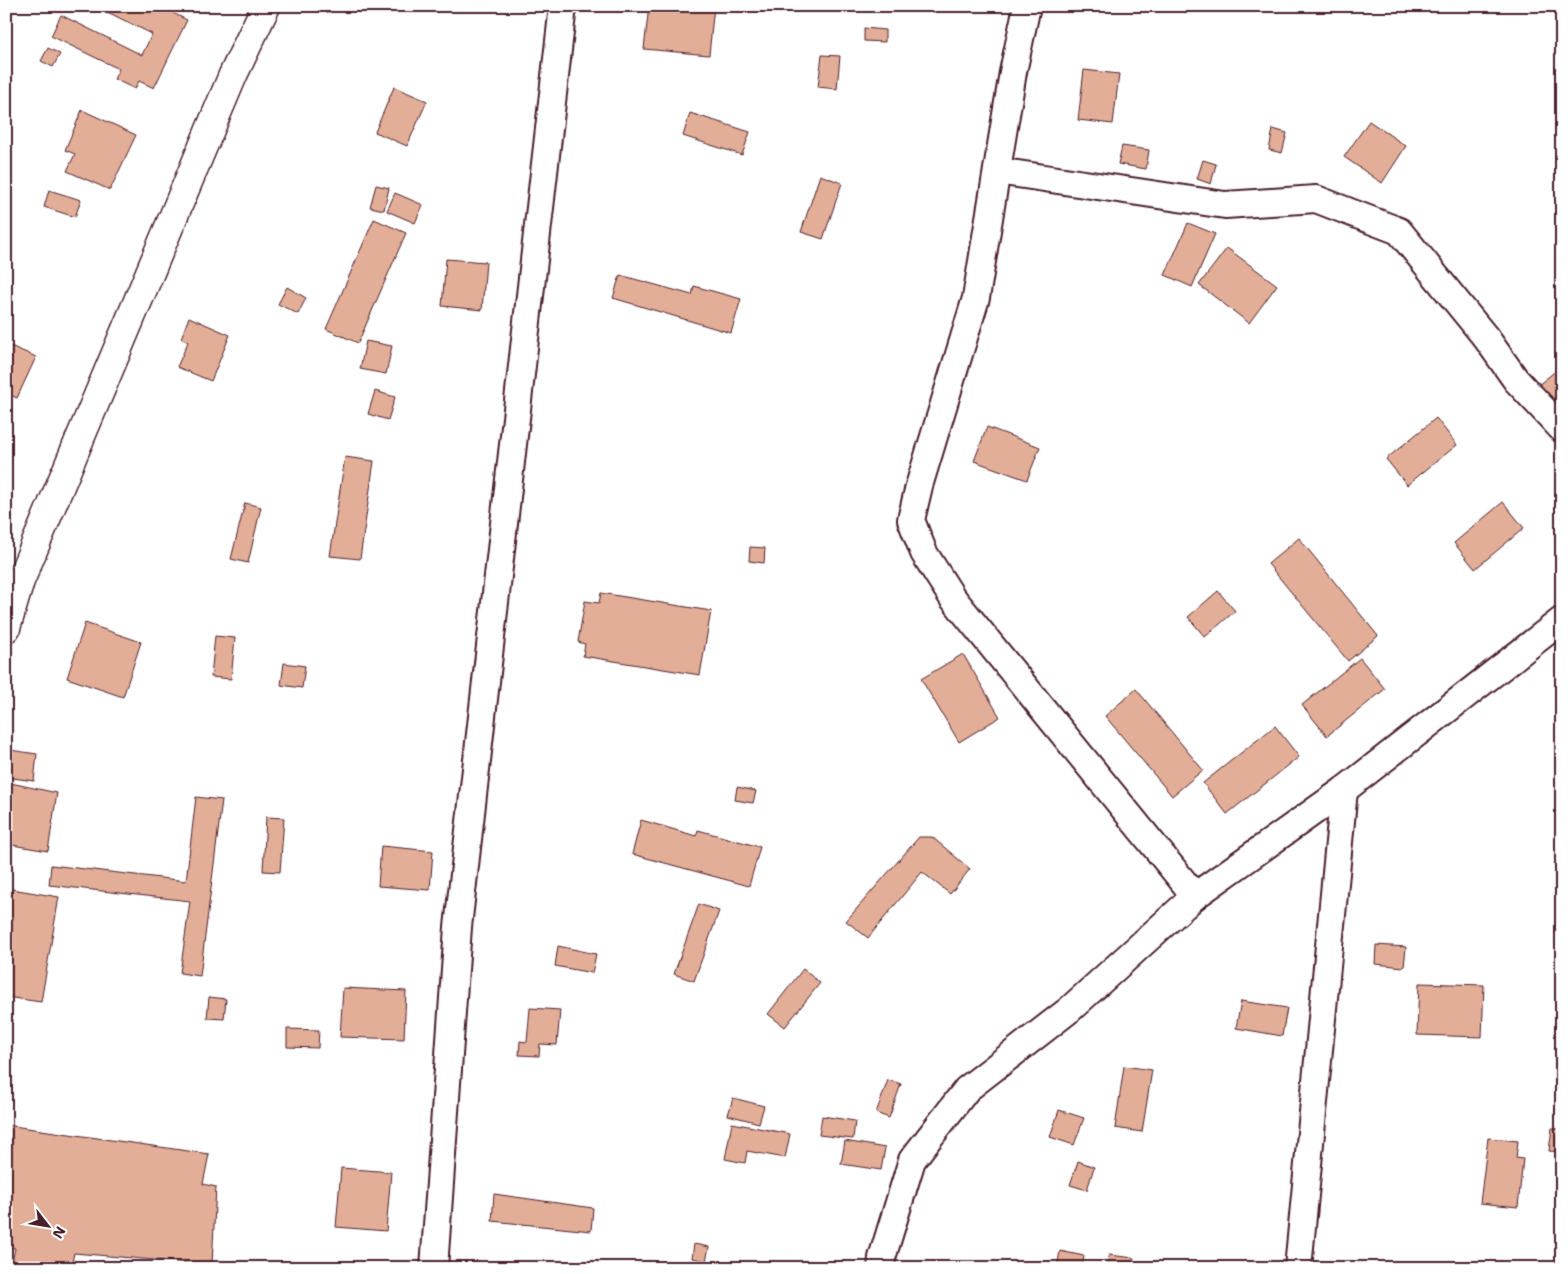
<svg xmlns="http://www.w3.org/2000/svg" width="1568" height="1274" font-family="'Shantell Sans',sans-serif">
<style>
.building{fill:#e3ae97;stroke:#4a1f2b}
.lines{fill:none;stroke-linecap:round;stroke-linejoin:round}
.street-casing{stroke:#4a1f2b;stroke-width:30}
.primary-casing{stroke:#4a1f2b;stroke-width:31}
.street{stroke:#fff;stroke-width:26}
.primary{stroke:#fff;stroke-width:28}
</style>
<rect width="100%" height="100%" fill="#fff"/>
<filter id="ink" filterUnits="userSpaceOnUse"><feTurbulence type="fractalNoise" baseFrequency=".02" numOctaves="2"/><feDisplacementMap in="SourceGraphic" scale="10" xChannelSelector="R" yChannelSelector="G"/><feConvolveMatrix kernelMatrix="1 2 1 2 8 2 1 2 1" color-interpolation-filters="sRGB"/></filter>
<g filter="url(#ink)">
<g class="building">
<path d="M 95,6 L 159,6 L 187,20 L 154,88 L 139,81 L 135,89 L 114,79 L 119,69 L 51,36 L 61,15 L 142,55 L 152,34 Z"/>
<path d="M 649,6 L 714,6 L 709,55 L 644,49 Z"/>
<path d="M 864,28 L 885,30 L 885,42 L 864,41 Z"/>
<path d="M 48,48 L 60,54 L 53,67 L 41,61 Z"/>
<path d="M 822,55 L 840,56 L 837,89 L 818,87 Z"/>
<path d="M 1084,70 L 1119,74 L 1113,124 L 1078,120 Z"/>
<path d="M 394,87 L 427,101 L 407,146 L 375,132 Z"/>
<path d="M 82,110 L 136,135 L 110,190 L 67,171 L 75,154 L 65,150 Z"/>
<path d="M 690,113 L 750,132 L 742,155 L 683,136 Z"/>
<path d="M 1369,121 L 1406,146 L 1382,183 L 1344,157 Z"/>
<path d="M 1273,129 L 1287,133 L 1282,153 L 1269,150 Z"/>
<path d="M 1122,146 L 1149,150 L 1146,169 L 1118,164 Z"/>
<path d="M 1203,160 L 1216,164 L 1211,184 L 1197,179 Z"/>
<path d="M 820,175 L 842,183 L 823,239 L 801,232 Z"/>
<path d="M 376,185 L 389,188 L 384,210 L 370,207 Z"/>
<path d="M 49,190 L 81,200 L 75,217 L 44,207 Z"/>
<path d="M 395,193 L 423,205 L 415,223 L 387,211 Z"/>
<path d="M 374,219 L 406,233 L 358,343 L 326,329 Z"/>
<path d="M 1188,223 L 1215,234 L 1192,287 L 1165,275 Z"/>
<path d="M 1227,248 L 1277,285 L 1249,323 L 1199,285 Z"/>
<path d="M 446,259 L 486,262 L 482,310 L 442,306 Z"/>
<path d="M 620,275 L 692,295 L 694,286 L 741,299 L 731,333 L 613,298 Z"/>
<path d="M 287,287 L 306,298 L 298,314 L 278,304 Z"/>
<path d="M 189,317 L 230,335 L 211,381 L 177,367 L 188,342 L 181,338 Z"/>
<path d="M 366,341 L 392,346 L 386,374 L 360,369 Z"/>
<path d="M 6,344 L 36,357 L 17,398 L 6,393 Z"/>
<path d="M 1562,366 L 1562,409 L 1554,415 L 1533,389 Z"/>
<path d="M 375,391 L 395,397 L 388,420 L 368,414 Z"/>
<path d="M 1436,418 L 1457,445 L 1407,485 L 1386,459 Z"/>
<path d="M 987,427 L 1040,447 L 1027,480 L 974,461 Z"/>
<path d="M 345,457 L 374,461 L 360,559 L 330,556 Z"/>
<path d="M 1503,502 L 1524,528 L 1475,569 L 1454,543 Z"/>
<path d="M 245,503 L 261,507 L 248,563 L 231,559 Z"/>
<path d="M 1299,538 L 1378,636 L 1348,661 L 1268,564 Z"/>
<path d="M 750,547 L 765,548 L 764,563 L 749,561 Z"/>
<path d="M 1218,591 L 1235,611 L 1205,637 L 1188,617 Z"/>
<path d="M 601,593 L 711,611 L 700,675 L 583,656 L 585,644 L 578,642 L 585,601 L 599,603 Z"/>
<path d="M 85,623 L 141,642 L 123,697 L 67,678 Z"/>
<path d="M 215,636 L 235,638 L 231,679 L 211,677 Z"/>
<path d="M 963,654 L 1000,717 L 959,742 L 921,679 Z"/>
<path d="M 1360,658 L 1385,689 L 1327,736 L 1302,705 Z"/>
<path d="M 284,663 L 305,666 L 302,688 L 281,685 Z"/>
<path d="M 1136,689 L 1203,770 L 1172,796 L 1105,716 Z"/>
<path d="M 1275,726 L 1299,757 L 1227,814 L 1203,783 Z"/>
<path d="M 10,750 L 37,754 L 34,781 L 6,777 Z"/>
<path d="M 6,782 L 57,793 L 48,851 L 6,844 Z"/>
<path d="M 737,787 L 756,791 L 753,803 L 735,800 Z"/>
<path d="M 196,797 L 222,800 L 200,976 L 180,973 L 190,901 L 49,885 L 51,865 L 186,881 Z"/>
<path d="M 266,817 L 284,818 L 280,872 L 263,871 Z"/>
<path d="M 641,820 L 696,836 L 698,830 L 760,847 L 749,886 L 632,854 Z"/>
<path d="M 919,837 L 932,837 L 970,869 L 950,894 L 922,872 L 868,938 L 846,921 Z"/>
<path d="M 381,846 L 433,851 L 430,890 L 378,886 Z"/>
<path d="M 6,888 L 59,897 L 41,1002 L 6,997 Z"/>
<path d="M 699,904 L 719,911 L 694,981 L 674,974 Z"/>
<path d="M 1376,945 L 1406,947 L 1404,967 L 1375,964 Z"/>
<path d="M 558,946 L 596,954 L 592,973 L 555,966 Z"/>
<path d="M 803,969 L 820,983 L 785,1027 L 768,1014 Z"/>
<path d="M 1419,983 L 1484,985 L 1482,1037 L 1417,1035 Z"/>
<path d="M 343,988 L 406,991 L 404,1039 L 340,1037 Z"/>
<path d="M 209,997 L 226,999 L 224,1019 L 207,1018 Z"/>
<path d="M 1241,1001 L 1287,1008 L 1282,1036 L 1236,1028 Z"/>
<path d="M 530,1008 L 560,1010 L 557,1045 L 540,1044 L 539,1056 L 519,1055 L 520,1041 L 527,1042 Z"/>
<path d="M 287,1029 L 319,1030 L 318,1048 L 287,1047 Z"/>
<path d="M 1124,1066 L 1152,1070 L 1142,1132 L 1115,1128 Z"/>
<path d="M 888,1080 L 901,1084 L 889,1118 L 876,1113 Z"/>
<path d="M 733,1098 L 764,1106 L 759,1123 L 728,1115 Z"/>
<path d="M 1059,1110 L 1084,1118 L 1074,1145 L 1050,1137 Z"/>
<path d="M 822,1116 L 855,1121 L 853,1139 L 819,1135 Z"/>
<path d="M 732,1123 L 790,1134 L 785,1158 L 747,1151 L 745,1163 L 725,1159 Z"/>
<path d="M 6,1125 L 209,1154 L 203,1184 L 216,1187 L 212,1265 L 74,1253 L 71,1268 L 11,1268 L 15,1248 L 6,1247 Z"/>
<path d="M 1552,1128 L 1562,1129 L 1562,1152 L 1549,1151 Z"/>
<path d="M 1488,1138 L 1518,1141 L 1516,1158 L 1523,1159 L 1518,1207 L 1480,1203 Z"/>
<path d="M 845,1141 L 885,1148 L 881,1170 L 841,1164 Z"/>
<path d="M 1078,1161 L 1094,1167 L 1087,1190 L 1070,1185 Z"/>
<path d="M 341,1168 L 391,1172 L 386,1231 L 336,1227 Z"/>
<path d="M 494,1194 L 593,1208 L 591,1231 L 492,1221 Z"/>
<path d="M 694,1244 L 709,1247 L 706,1261 L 692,1258 Z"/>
<path d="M 1060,1251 L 1084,1256 L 1082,1268 L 1057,1268 Z"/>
<path d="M 1109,1255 L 1134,1258 L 1133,1268 L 1107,1268 Z"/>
</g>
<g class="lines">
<g class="street-casing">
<g id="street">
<path d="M 1027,6 L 1013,72 L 976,298 L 919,486 L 911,520 L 924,553 L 952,597 L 1195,896"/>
<path d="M 997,171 L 1225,205 L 1316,199 L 1399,231 L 1487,339 L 1516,380 L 1562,429"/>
<path d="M 434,1268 L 458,927 L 563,6"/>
<path d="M 881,1268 L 882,1258 L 912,1160 L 967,1089 L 1069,1010 L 1195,896 L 1344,790 L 1562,620"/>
<path d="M 1298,1268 L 1344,790"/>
</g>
</g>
<g class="primary-casing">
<path id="primary" d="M 6,628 L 20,581 L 233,75 L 266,6"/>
</g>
<use href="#street" class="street"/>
<use href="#primary" class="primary"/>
</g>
</g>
<rect width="1568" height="1274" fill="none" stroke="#fff" stroke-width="25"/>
<rect x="12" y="12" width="1543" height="1249" fill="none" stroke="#4a1f2b" stroke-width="2" filter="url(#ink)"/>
<g transform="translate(48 1226) rotate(121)" stroke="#ffffff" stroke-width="4" paint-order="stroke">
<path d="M0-4L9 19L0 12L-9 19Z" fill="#4a1f2b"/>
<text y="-8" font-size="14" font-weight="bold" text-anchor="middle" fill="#4a1f2b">N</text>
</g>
</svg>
